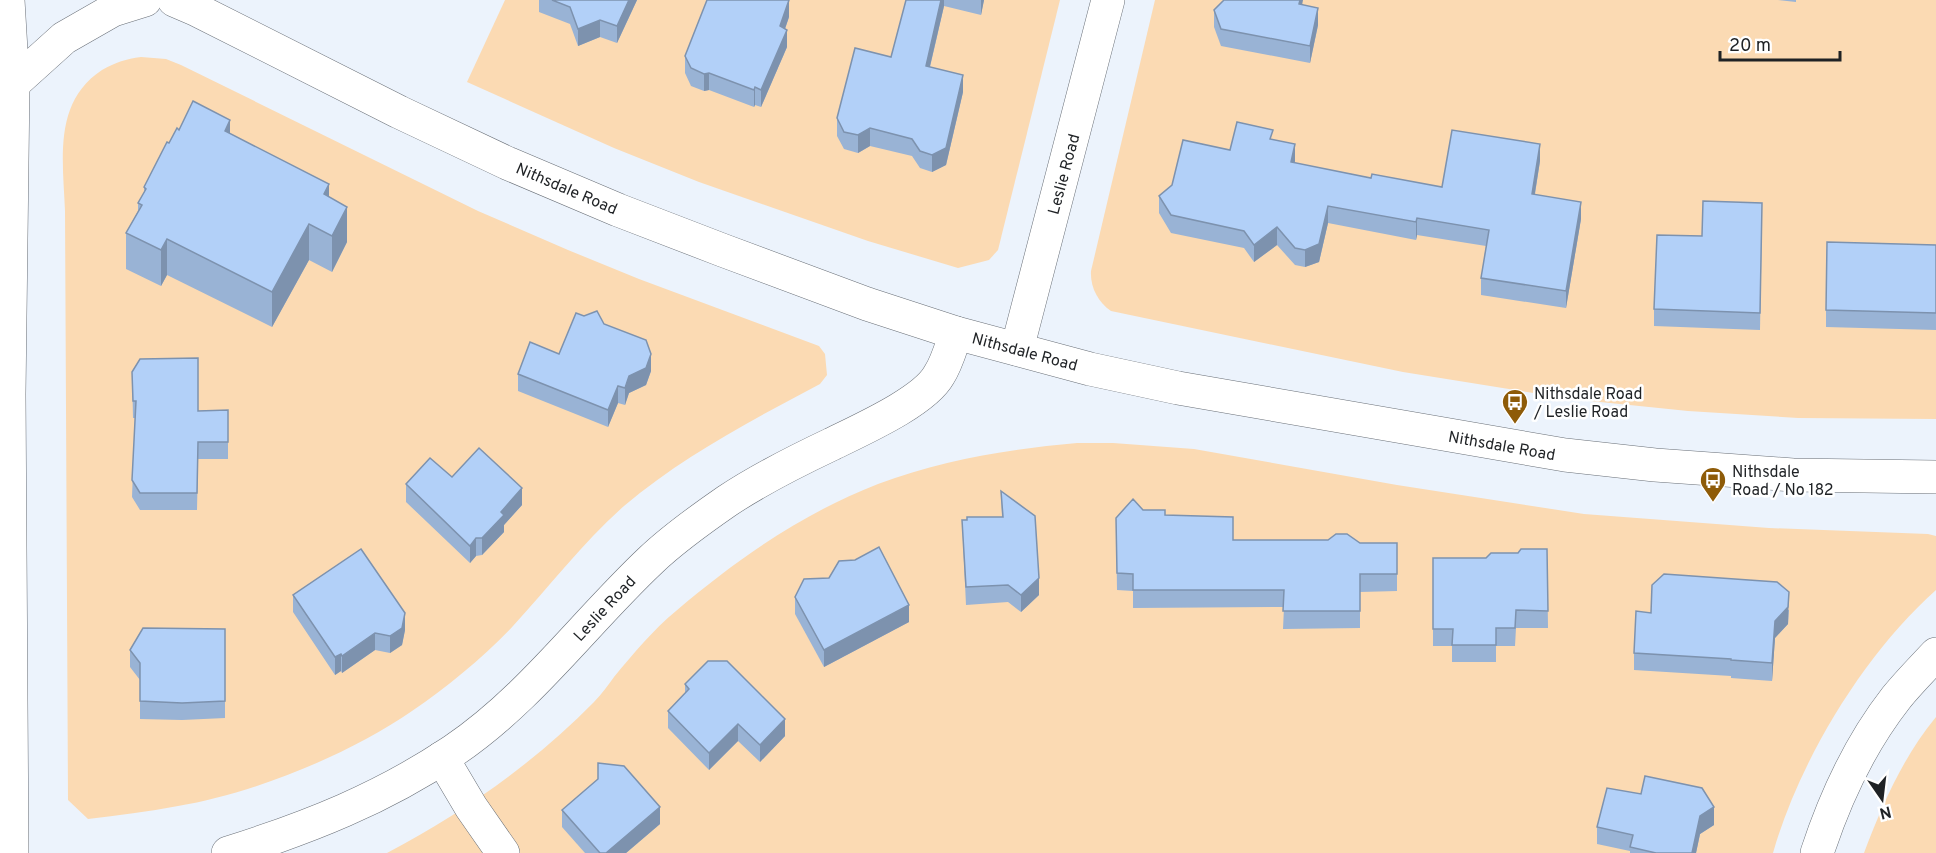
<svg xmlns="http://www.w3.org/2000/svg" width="1936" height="853" font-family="Overpass,sans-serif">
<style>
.garden{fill:#fbdab3}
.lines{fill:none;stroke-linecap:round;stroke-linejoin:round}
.minor-casing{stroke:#696f77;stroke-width:34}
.minor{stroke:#fff;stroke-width:33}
.wall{fill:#99b3d5}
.shaded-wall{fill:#7d92ae}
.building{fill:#b2d0f8;stroke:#7d92ae;stroke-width:1.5}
.labels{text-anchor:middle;stroke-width:5;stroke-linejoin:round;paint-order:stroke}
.street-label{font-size:16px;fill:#1f2225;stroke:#fff}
.poi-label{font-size:16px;fill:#1f2225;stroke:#fff;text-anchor:start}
</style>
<rect width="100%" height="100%" fill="#ecf3fc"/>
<g class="garden">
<path d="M 505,0 L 1060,0 L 998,250 L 989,260 L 958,268 L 868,241 L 699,182 L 614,148 L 467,82 Z"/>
<path d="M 1155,0 L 1936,0 L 1936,419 L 1798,418 L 1688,411 L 1571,399 L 1403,372 L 1111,311 C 1098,302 1090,287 1091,271 Z"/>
<path d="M 141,57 L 166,59 L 181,65 L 478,211 L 568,250 L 639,279 L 819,346 L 825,354 L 827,375 L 820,384 C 752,420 683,456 624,506 C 583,542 550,586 513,626 C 483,658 448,686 412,711 C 348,755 255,793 178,806 C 148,812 118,815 88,819 L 68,800 L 65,211 C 63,160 53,102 102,70 C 116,62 126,59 141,57 Z"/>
<path d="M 1077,443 L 1113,443 L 1194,449 L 1397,485 L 1584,514 L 1769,528 L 1928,534 L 1936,536 L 1936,590 C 1864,654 1799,761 1773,853 L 387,853 C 464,812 533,764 594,702 C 602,694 608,685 614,677 C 633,654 653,630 676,611 C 737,559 803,513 878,484 C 942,460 1010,449 1077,443 Z"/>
<path d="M 1936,717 L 1936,853 L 1864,853 C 1882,805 1903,757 1936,717 Z"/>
</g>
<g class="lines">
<g class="minor-casing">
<g id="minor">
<path d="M 8,0 L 13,84 L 9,394 L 12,853"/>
<path d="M 174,0 L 195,9 L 399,112 L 507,163 L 618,210 L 722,250 L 867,304 L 956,333 L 1090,369 L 1178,388 L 1565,455 L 1655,465 L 1793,475 L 1936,477"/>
<path d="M 13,84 L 64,38 L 113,10 L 145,0"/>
<path d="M 1017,349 L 1108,0"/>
<path d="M 442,758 L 471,807 L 503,853"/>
<path d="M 228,853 C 310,827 381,799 453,751 C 530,699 584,623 651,560 C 674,538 701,519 727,501 C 760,479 796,461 832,444 C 860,430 924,402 939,375 C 947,363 951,347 956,333"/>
<path d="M 1817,853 C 1835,798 1860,744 1896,698 C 1908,683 1923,668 1936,654"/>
</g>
</g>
<use href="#minor" class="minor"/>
</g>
<g class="wall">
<path d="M 539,0 L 637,0 L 617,43 L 600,37 L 578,46 L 570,24 L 539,12 Z"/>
<path d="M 906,0 L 984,0 L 981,15 L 944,6 L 930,67 L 963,92 L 946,165 L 932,172 L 920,168 L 912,156 L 870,146 L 858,153 L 844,149 L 837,136 L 837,118 L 891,57 Z"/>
<path d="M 1778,0 L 1796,0 L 1796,2 Z"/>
<path d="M 1302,5 L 1318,25 L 1310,63 L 1221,46 L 1214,27 L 1214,10 Z"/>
<path d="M 789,17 L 785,29 L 787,47 L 761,107 L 755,105 L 754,107 L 709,90 L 704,91 L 691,86 L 685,73 L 685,56 Z"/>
<path d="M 179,130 L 230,134 L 329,197 L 347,242 L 332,272 L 309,260 L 272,327 L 167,275 L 161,286 L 126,269 L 126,233 L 138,211 L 138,203 L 144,193 L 144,187 Z"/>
<path d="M 1273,140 L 1295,161 L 1294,163 L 1371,178 L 1442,187 L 1540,161 L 1535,194 L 1581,219 L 1566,308 L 1481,295 L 1481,278 L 1486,246 L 1417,235 L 1416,240 L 1328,223 L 1319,262 L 1305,267 L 1295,265 L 1277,245 L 1254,262 L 1244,248 L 1171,233 L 1159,213 L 1159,196 L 1230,150 Z"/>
<path d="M 1762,220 L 1760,330 L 1654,326 L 1654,309 Z"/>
<path d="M 1936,245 L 1936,330 L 1826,327 L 1826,310 Z"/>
<path d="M 604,324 L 651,371 L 646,385 L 629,393 L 625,405 L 618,403 L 608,427 L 518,391 L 518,374 L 559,354 Z"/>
<path d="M 132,372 L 198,411 L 228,410 L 228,459 L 198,459 L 197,510 L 140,510 L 132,497 L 135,418 L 133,418 Z"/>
<path d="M 452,477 L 522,505 L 504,525 L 504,532 L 482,555 L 476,556 L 470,563 L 406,502 L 406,484 Z"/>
<path d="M 1001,491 L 1039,595 L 1021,612 L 1008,602 L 966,605 L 962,520 L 1002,517 Z"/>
<path d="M 1143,510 L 1165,515 L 1233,540 L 1360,543 L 1397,543 L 1397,591 L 1360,592 L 1360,628 L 1283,629 L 1284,607 L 1133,608 L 1133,591 L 1117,590 L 1116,518 Z"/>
<path d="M 1547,549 L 1548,628 L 1516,628 L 1515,646 L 1496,646 L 1496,662 L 1452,662 L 1452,646 L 1433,646 L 1433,558 L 1486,558 Z"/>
<path d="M 293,595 L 405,630 L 402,645 L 390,653 L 375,650 L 342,673 L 341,671 L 335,675 L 293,612 Z"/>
<path d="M 795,597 L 909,622 L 824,667 L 795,614 Z"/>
<path d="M 1789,610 L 1788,624 L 1775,638 L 1772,681 L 1731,678 L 1731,676 L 1634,670 L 1634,653 L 1651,613 Z"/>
<path d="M 225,629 L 225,718 L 182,720 L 140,719 L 140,680 L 130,667 L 130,650 Z"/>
<path d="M 685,684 L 785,736 L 760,762 L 738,741 L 709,770 L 668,728 L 668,711 L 685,694 Z"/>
<path d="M 1641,794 L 1714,825 L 1700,834 L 1696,853 L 1630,853 L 1630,851 L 1597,844 L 1597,827 Z"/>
<path d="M 562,810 L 660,824 L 626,853 L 585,853 L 562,827 Z"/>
</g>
<g class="shaded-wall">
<path d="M 629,0 L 637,0 L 617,43 L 617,26 Z"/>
<path d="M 789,0 L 789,17 L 780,43 L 780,26 Z"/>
<path d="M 941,0 L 944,0 L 944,6 L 926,83 L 926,66 Z"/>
<path d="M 981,0 L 984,0 L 981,15 Z"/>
<path d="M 1300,0 L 1303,0 L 1299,21 L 1299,4 Z"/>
<path d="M 1318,8 L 1318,25 L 1310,63 L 1310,46 Z"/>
<path d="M 600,20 L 600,37 L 578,46 L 578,29 Z"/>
<path d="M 787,30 L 787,47 L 761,107 L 761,90 Z"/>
<path d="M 709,73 L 709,90 L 704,91 L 704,74 Z"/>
<path d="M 963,75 L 963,92 L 946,165 L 932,172 L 932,155 Z"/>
<path d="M 755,87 L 755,105 L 754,107 L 754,90 Z"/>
<path d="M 230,120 L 230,156 L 225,131 Z"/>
<path d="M 870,128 L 870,146 L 858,153 L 858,135 Z"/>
<path d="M 1295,144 L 1295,161 L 1291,179 L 1291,162 Z"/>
<path d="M 1540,144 L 1540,161 L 1532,211 L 1532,194 Z"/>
<path d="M 329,184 L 329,220 L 324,194 Z"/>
<path d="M 1581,202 L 1581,219 L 1566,308 L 1566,291 Z"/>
<path d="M 1328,206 L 1328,223 L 1319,262 L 1305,267 L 1305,250 Z"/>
<path d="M 347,207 L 347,242 L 332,272 L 332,236 Z"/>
<path d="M 1417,218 L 1417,235 L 1416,240 L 1416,222 Z"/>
<path d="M 309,224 L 309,260 L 272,327 L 272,292 Z"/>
<path d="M 1277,227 L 1277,245 L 1254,262 L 1254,245 Z"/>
<path d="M 167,239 L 167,275 L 161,286 L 161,250 Z"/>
<path d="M 651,354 L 651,371 L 646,385 L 629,393 L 625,405 L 625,388 L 629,376 Z"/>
<path d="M 618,386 L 618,403 L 608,427 L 608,410 Z"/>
<path d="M 522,488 L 522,505 L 504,525 L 504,532 L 482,555 L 482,538 L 501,512 Z"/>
<path d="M 476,538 L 476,556 L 470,563 L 470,546 Z"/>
<path d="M 1039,578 L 1039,595 L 1021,612 L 1021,595 Z"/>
<path d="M 1789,592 L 1788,624 L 1775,638 L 1772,681 L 1772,663 L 1775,621 Z"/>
<path d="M 909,605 L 909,622 L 824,667 L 824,650 Z"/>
<path d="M 405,613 L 405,630 L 402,645 L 390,653 L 390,636 Z"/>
<path d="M 375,633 L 375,650 L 342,673 L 342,656 Z"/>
<path d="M 341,654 L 341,671 L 335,675 L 335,657 Z"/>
<path d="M 785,719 L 785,736 L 760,762 L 760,745 Z"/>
<path d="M 738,724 L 738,741 L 709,770 L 709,753 Z"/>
<path d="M 660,807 L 660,824 L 626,853 L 606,853 Z"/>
<path d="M 1714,807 L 1714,825 L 1700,834 L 1696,853 L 1692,853 L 1700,816 Z"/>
</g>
<g class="building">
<path d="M 552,0 L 629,0 L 617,26 L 600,20 L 578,29 L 570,7 Z"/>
<path d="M 707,0 L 789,0 L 780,26 L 787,30 L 761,90 L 755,87 L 754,90 L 709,73 L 704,74 L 691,68 L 685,56 Z"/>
<path d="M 906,0 L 941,0 L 926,66 L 963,75 L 946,148 L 932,155 L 920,151 L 912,139 L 870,128 L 858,135 L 844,132 L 837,118 L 855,48 L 891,57 Z"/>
<path d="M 1224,0 L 1300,0 L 1299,4 L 1318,8 L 1310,46 L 1221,29 L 1214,10 Z"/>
<path d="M 193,101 L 230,120 L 225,131 L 329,184 L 324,194 L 347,207 L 332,236 L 309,224 L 272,292 L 167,239 L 161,250 L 126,233 L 142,205 L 138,203 L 146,189 L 144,187 L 167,142 L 169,143 L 177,128 L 179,130 Z"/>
<path d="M 1237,122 L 1273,130 L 1270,139 L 1295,144 L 1291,162 L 1371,178 L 1372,174 L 1442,187 L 1452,130 L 1540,144 L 1532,194 L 1581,202 L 1566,291 L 1481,278 L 1489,230 L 1417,218 L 1416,222 L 1328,206 L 1319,244 L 1305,250 L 1295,248 L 1277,227 L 1254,245 L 1244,231 L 1171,215 L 1159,196 L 1172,185 L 1183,140 L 1230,150 Z"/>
<path d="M 1703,201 L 1762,203 L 1760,313 L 1654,309 L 1657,235 L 1702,236 Z"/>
<path d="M 1827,242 L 1936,245 L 1936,313 L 1826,310 Z"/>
<path d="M 597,311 L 604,324 L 646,340 L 651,354 L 646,368 L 629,376 L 625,388 L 618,386 L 608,410 L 518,374 L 530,342 L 559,354 L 576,313 L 584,316 Z"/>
<path d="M 198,358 L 198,411 L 228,410 L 228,442 L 198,442 L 197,493 L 140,493 L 132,480 L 136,401 L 133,401 L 132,372 L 140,359 Z"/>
<path d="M 479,448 L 522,488 L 501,512 L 504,515 L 482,538 L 476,538 L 470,546 L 406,484 L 430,458 L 452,477 Z"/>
<path d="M 1001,491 L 1035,516 L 1039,578 L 1021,595 L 1008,585 L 966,587 L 962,520 L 967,520 L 967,517 L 1003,517 Z"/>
<path d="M 1133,499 L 1143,510 L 1165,510 L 1165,515 L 1233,517 L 1233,540 L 1328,540 L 1336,534 L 1347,534 L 1360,543 L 1397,543 L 1397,574 L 1360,574 L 1360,611 L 1283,611 L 1284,590 L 1133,590 L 1133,574 L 1117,573 L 1116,518 Z"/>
<path d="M 879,547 L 909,605 L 824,650 L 795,597 L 804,579 L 829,578 L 839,561 L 855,560 Z"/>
<path d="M 361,549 L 405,613 L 402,628 L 390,636 L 375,633 L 342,656 L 341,654 L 335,657 L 293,595 Z"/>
<path d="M 1521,549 L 1547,549 L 1548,611 L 1516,610 L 1515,628 L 1496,628 L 1496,645 L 1452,645 L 1453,629 L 1433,629 L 1433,558 L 1486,558 L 1491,553 L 1518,553 Z"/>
<path d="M 1664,574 L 1777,582 L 1789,592 L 1788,607 L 1775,621 L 1772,663 L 1731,660 L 1731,659 L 1634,653 L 1636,611 L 1651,613 L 1652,585 Z"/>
<path d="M 143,628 L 225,629 L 225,701 L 182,703 L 140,701 L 140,663 L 130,650 Z"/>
<path d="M 708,661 L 727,661 L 785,719 L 760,745 L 738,724 L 709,753 L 668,711 L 689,689 L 685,684 Z"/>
<path d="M 598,763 L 624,766 L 660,807 L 606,853 L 600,853 L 562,810 L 598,779 Z"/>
<path d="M 1645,776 L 1702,788 L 1714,807 L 1700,816 L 1692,853 L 1656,853 L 1630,847 L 1633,835 L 1597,827 L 1607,788 L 1641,794 Z"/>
</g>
<defs>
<g id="bus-pin" transform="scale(1.35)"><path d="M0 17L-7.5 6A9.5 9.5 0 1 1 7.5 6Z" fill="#8e5b08" stroke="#fff"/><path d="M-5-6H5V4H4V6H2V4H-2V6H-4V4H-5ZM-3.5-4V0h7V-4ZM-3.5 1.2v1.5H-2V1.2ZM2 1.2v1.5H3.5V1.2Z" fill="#fff"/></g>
</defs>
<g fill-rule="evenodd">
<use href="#bus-pin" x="1515" y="402"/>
<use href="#bus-pin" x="1713" y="480"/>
</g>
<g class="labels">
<g class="street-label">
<text transform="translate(1063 174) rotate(-75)" y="6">Leslie Road</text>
<text transform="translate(567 188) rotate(23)" y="6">Nithsdale Road</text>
<text transform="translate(1025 351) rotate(15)" y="6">Nithsdale Road</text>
<text transform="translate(1502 445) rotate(10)" y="6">Nithsdale Road</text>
<text transform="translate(604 608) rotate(-47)" y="6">Leslie Road</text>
</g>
<g class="poi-label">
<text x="1534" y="399">Nithsdale Road<tspan x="1534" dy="18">/ Leslie Road</tspan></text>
<text x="1732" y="477">Nithsdale<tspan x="1732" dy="18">Road / No 182</tspan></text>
</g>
</g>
<g transform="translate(1882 799) rotate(166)" stroke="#ffffff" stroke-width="4.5" paint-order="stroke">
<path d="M0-4.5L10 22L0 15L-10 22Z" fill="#1f2225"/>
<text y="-9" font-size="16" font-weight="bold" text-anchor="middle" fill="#1f2225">N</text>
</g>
<path d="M1720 51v9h120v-9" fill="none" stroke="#1f2225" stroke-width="3"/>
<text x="1729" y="51" font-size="18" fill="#1f2225" stroke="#ffffff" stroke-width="4.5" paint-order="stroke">20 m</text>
</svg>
